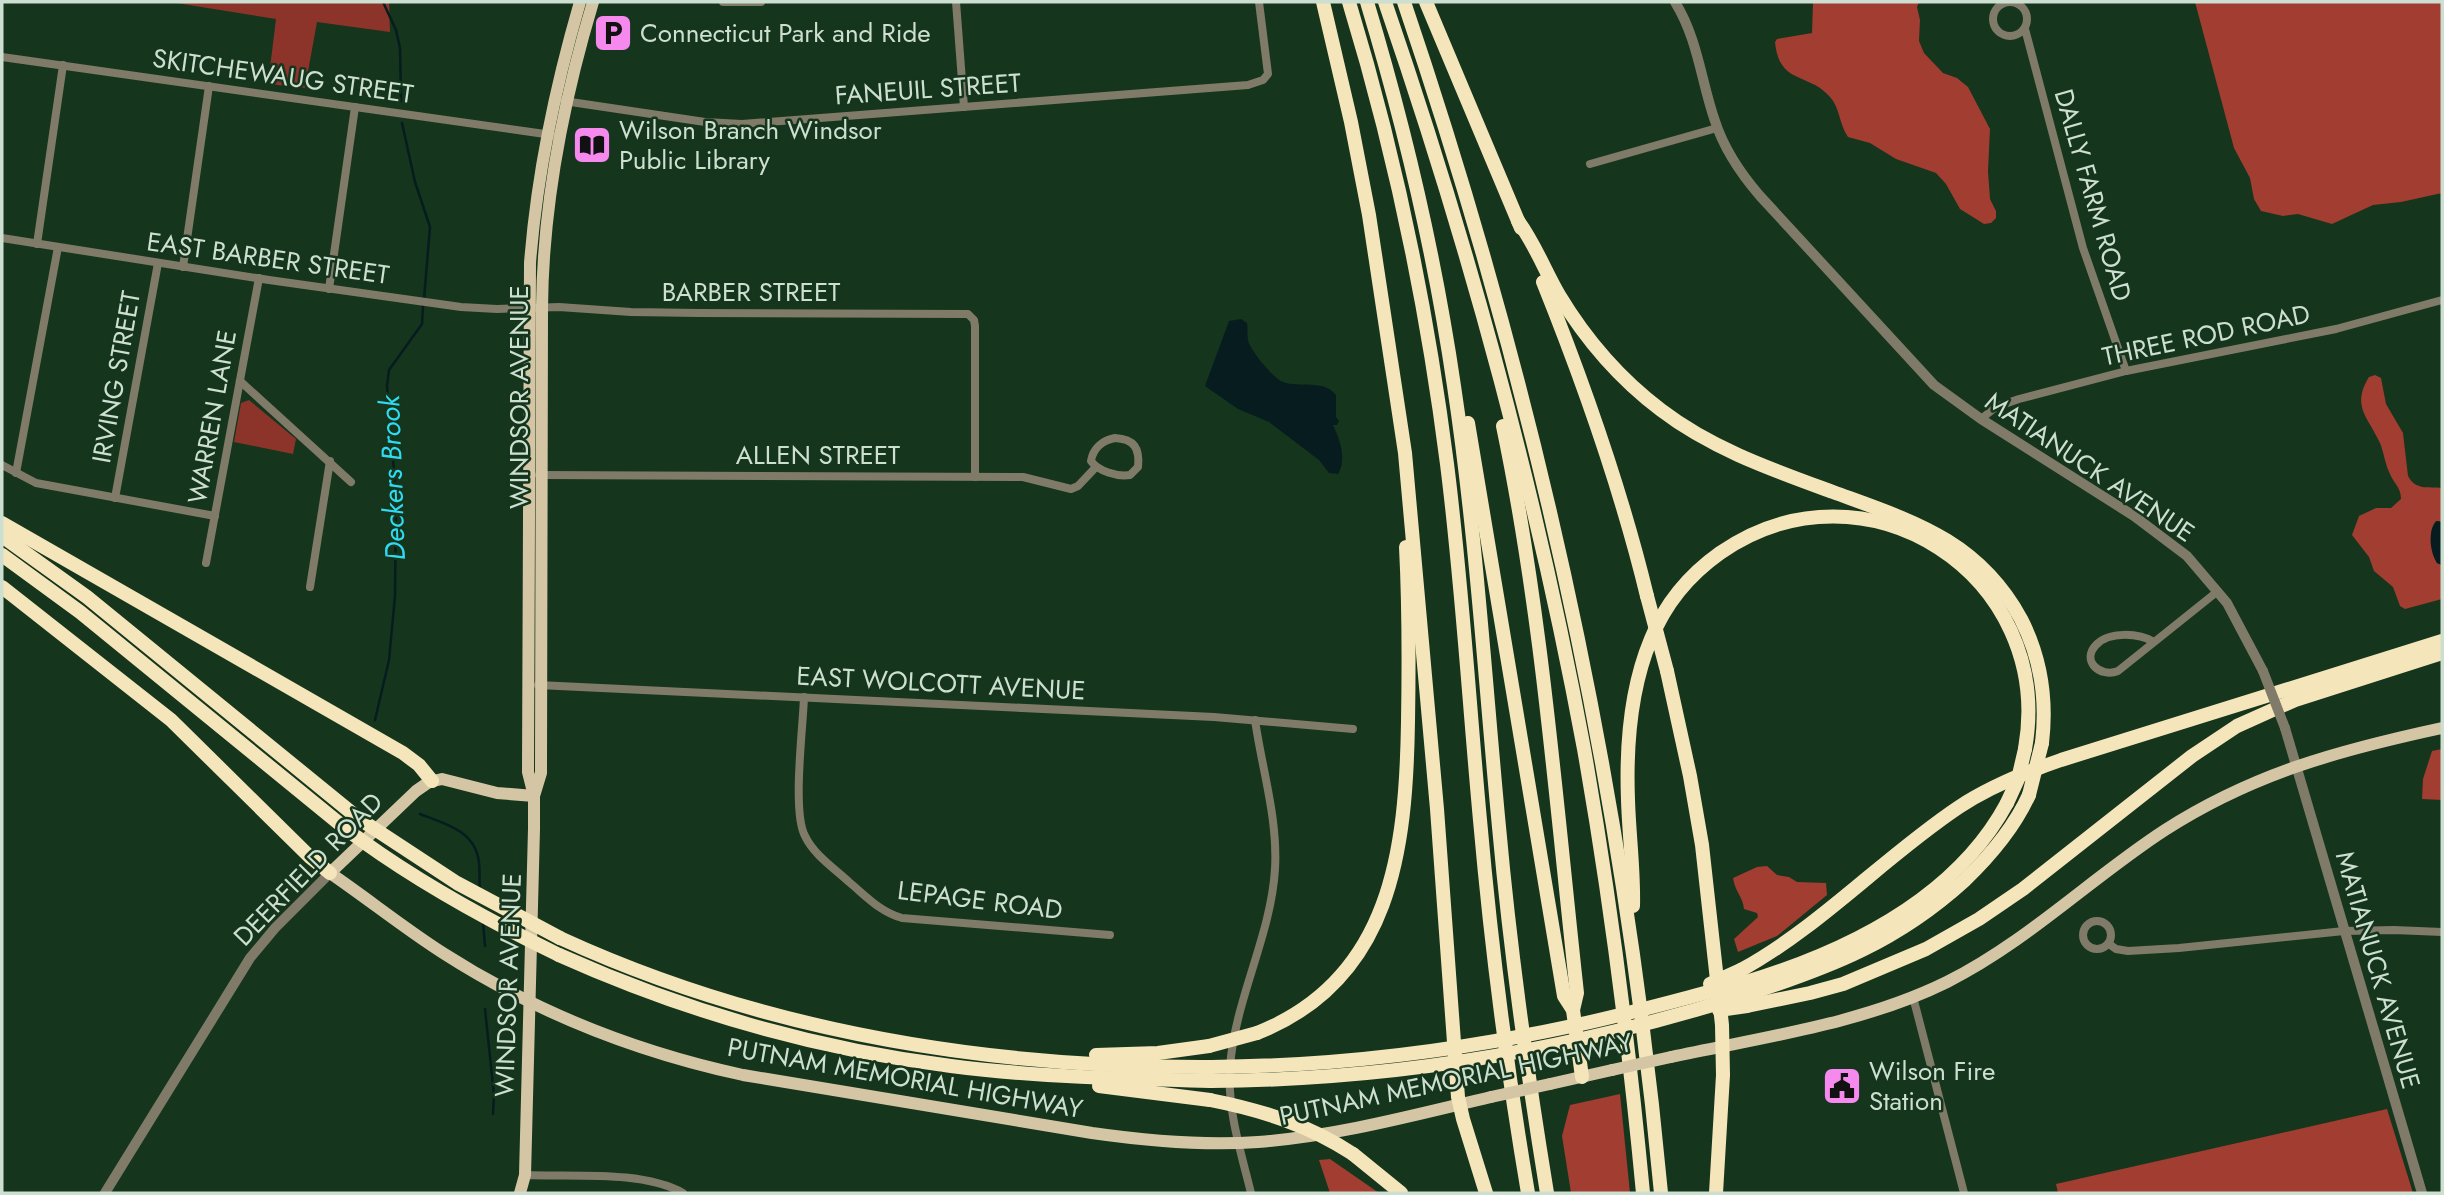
<svg xmlns="http://www.w3.org/2000/svg" width="2444" height="1195" font-family="Jost,sans-serif">
<style>
.green{fill:#8c342a}
.forest{fill:#a13d31}
.water{fill:#071c1f}
.lines{fill:none;stroke-linecap:round;stroke-linejoin:round}
.stream{stroke:#071c1f;stroke-width:2.5}
.minor{stroke:#807a69;stroke-width:8}
.tertiary{stroke:#807a69;stroke-width:10}
.primary{stroke:#d4c6a4;stroke-width:12}
.motorway{stroke:#f5e5bb;stroke-width:14}
.tertiary-bridge{stroke:#807a69;stroke-width:10}
.primary-bridge{stroke:#d4c6a4;stroke-width:12}
.motorway-bridge{stroke:#f5e5bb;stroke-width:14}
.labels{text-anchor:middle;stroke-width:5;stroke-linejoin:round;paint-order:stroke}
.poi-label{font-size:26px;fill:#cddfd0;stroke:#15351d;text-anchor:start}
.street-label{font-size:26px;fill:#cddfd0;stroke:#15351d}
.water-label{font-size:28px;font-style:italic;fill:#30daf1;stroke:#15351d}
</style>
<rect width="100%" height="100%" fill="#15351d"/>
<g class="green">
<path d="M 170,2 L 389,2 L 390,32 L 317,22 L 305,88 L 268,84 L 276,19 Z"/>
<path d="M 249,400 L 296,439 L 293,454 L 234,442 L 241,403 Z"/>
</g>
<g class="forest">
<path d="M 1813,2 L 1919,2 L 1917,7 L 1920,20 L 1919,41 L 1924,53 L 1943,73 L 1957,78 L 1968,87 L 1990,129 L 1988,171 L 1990,199 L 1996,211 L 1996,218 L 1991,223 L 1984,224 L 1960,209 L 1946,184 L 1936,173 L 1896,159 L 1870,143 L 1848,137 C 1839,124 1840,108 1830,97 C 1808,72 1779,85 1775,42 L 1777,39 L 1812,33 Z"/>
<path d="M 2195,2 L 2442,2 L 2442,193 L 2401,202 L 2373,205 L 2332,224 L 2298,214 L 2283,216 L 2261,211 L 2254,199 L 2250,178 L 2234,148 Z"/>
<path d="M 2375,375 L 2381,378 L 2386,404 L 2403,433 L 2408,476 C 2416,491 2428,486 2442,488 L 2442,522 L 2436,521 C 2427,531 2432,551 2437,563 L 2442,565 L 2442,599 L 2405,609 L 2400,606 L 2393,587 L 2374,571 L 2369,557 L 2352,535 L 2359,516 L 2376,508 L 2391,508 L 2401,499 C 2401,487 2394,484 2390,474 C 2385,464 2384,453 2380,443 C 2368,417 2351,406 2369,377 Z"/>
<path d="M 2442,749 L 2442,800 L 2422,799 L 2423,779 L 2432,751 Z"/>
<path d="M 1767,866 L 1777,875 L 1789,877 L 1797,882 L 1826,883 L 1827,895 L 1777,936 L 1738,952 L 1734,939 L 1758,917 L 1757,913 L 1744,909 C 1743,897 1735,892 1733,878 L 1757,867 Z"/>
<path d="M 1620,1094 L 1630,1193 L 1571,1193 L 1562,1136 L 1570,1105 Z"/>
<path d="M 2387,1109 L 2413,1193 L 2058,1193 L 2056,1184 Z"/>
<path d="M 1330,1159 L 1379,1193 L 1330,1193 L 1319,1160 Z"/>
</g>
<g class="water">
<path d="M 1241,319 L 1247,323 C 1248,328 1247,334 1248,340 C 1250,350 1273,378 1283,382 C 1299,388 1324,379 1336,395 L 1336,417 L 1339,421 L 1337,425 L 1333,425 C 1340,440 1347,459 1338,474 L 1329,473 L 1319,460 L 1269,422 L 1238,409 L 1205,386 L 1229,321 Z"/>
<path d="M 2437,521 L 2442,522 L 2442,565 L 2437,563 C 2430,552 2427,531 2437,521 Z"/>
</g>
<g class="lines">
<g class="stream">
<path d="M 383,2 L 396,30 L 400,48 L 401,101"/>
<path d="M 402,123 L 415,182 L 430,227 L 424,299"/>
<path d="M 375,720 L 389,660 L 395,596 L 396,496 L 387,386 L 389,370 L 422,324 L 423,305"/>
<path d="M 420,814 C 446,824 476,831 479,863 C 480,872 479,882 480,891"/>
<path d="M 483,922 L 485,946"/>
<path d="M 485,1009 L 494,1095 L 493,1114"/>
</g>
<g class="minor">
<path d="M 723,2 L 761,2"/>
<path d="M 956,2 L 964,107"/>
<circle cx="2010" cy="19" r="17"/>
<path d="M 2025,29 L 2083,248 L 2126,371"/>
<path d="M 2,57 L 552,135"/>
<path d="M 564,101 L 705,122 L 742,124 L 1248,85 L 1263,80 L 1268,74 L 1259,2"/>
<path d="M 1590,164 L 1717,128"/>
<path d="M 2,238 L 269,280 L 461,307 L 497,309 L 559,307 L 631,312 L 699,313 L 968,314 L 974,320 L 975,326 L 975,477"/>
<path d="M 37,244 L 63,65"/>
<path d="M 183,267 L 209,86"/>
<path d="M 329,289 L 355,107"/>
<path d="M 240,381 L 351,482"/>
<path d="M 1981,419 L 1996,407 L 2019,399 L 2126,371 L 2336,329 L 2442,300"/>
<path d="M 1115,438 C 1134,439 1140,448 1138,467 L 1130,475 C 1117,477 1098,471 1091,461 C 1093,448 1103,440 1115,438 Z"/>
<path d="M 2,465 L 36,483 L 215,516"/>
<path d="M 16,473 L 58,247"/>
<path d="M 539,475 L 1023,477 L 1071,489 L 1078,486 L 1096,467"/>
<path d="M 115,498 L 158,263"/>
<path d="M 206,563 L 259,278"/>
<path d="M 310,587 L 330,461"/>
<path d="M 2154,642 C 2139,633 2109,631 2096,645 C 2081,661 2100,678 2118,671 L 2218,591"/>
<path d="M 538,685 L 1214,717 L 1353,729"/>
<path d="M 804,697 C 803,728 792,812 805,836 C 814,855 834,868 849,882 C 866,896 880,912 902,918 L 1110,935"/>
<circle cx="2097" cy="935" r="14"/>
<path d="M 2109,944 L 2116,949 L 2128,951 L 2179,948 L 2344,931 L 2394,930 L 2442,932"/>
<path d="M 1913,997 L 1964,1193"/>
<path d="M 525,1175 C 573,1177 642,1170 683,1193"/>
<path d="M 1251,1193 C 1241,1152 1227,1110 1230,1067 C 1235,999 1271,936 1275,869 C 1278,819 1262,769 1255,720"/>
</g>
<g class="tertiary">
<path d="M 1675,2 C 1698,39 1701,81 1715,121 C 1724,149 1741,174 1760,196 L 1934,385 L 1981,419 L 2134,516 L 2187,556 L 2227,603 L 2263,671"/>
<path d="M 2285,728 L 2422,1193"/>
<path d="M 105,1193 L 250,958 L 275,928 L 330,873"/>
</g>
<g class="primary">
<path d="M 534,796 L 497,793 L 442,779 L 429,782 L 416,791 L 330,873 C 368,899 404,928 443,953 C 535,1012 636,1052 743,1075 L 1092,1133 C 1148,1141 1203,1146 1258,1142 C 1337,1136 1414,1115 1491,1097"/>
<path d="M 534,796 L 541,773 L 542,307 C 543,202 563,102 593,2"/>
<path d="M 1671,1057 C 1763,1037 1862,1024 1947,982 C 2027,942 2091,878 2165,830 C 2254,773 2340,750 2442,728"/>
<path d="M 1550,1084 L 1612,1070"/>
<path d="M 520,1193 L 525,1175 L 534,829 L 534,796 L 528,772 L 530,263 C 537,173 555,88 580,2"/>
</g>
<g class="motorway">
<path d="M 1323,2 L 1351,122 L 1369,215 L 1405,453 L 1437,809 L 1458,1097 L 1463,1119 L 1486,1193"/>
<path d="M 1349,2 C 1395,153 1427,307 1447,464 C 1462,582 1469,702 1480,820 C 1491,945 1507,1070 1528,1193"/>
<path d="M 1367,2 C 1405,128 1435,256 1454,386 C 1476,532 1485,680 1499,827 C 1510,949 1527,1071 1547,1193"/>
<path d="M 1385,2 C 1469,246 1537,495 1584,749 C 1610,896 1629,1045 1643,1193"/>
<path d="M 1404,2 C 1536,391 1623,784 1661,1193"/>
<path d="M 1426,2 L 1521,228"/>
<path d="M 1518,221 C 1535,244 1545,271 1559,295 C 1586,340 1620,379 1661,410 C 1712,449 1773,470 1833,492 C 1912,521 1978,540 2021,619 C 2041,658 2047,701 2042,743"/>
<path d="M 1543,282 C 1584,384 1621,489 1647,596"/>
<path d="M 1468,423 L 1564,996 L 1573,1010 L 1582,1077"/>
<path d="M 1503,426 C 1542,613 1556,803 1577,993 L 1573,1010"/>
<path d="M 2,523 L 403,753 L 419,765 L 432,781"/>
<path d="M 2,536 L 87,597 L 358,818"/>
<path d="M 2,555 L 80,612 L 346,829"/>
<path d="M 2,587 L 171,720 L 310,857 L 330,873"/>
<path d="M 1667,671 L 1690,776 L 1702,845 L 1722,1025 L 1723,1075 L 1716,1193"/>
<path d="M 1633,906 C 1634,871 1629,835 1628,800 C 1626,747 1630,689 1651,639 C 1665,604 1689,575 1720,553 C 1865,452 2056,575 2025,749"/>
<path d="M 560,938 C 765,1032 987,1068 1211,1067"/>
<path d="M 559,955 C 684,1011 815,1049 951,1066 C 1037,1077 1124,1079 1211,1081"/>
<path d="M 1741,970 C 1821,926 1884,857 1959,807 C 1991,786 2026,772 2061,760 L 2442,641"/>
<path d="M 1743,983 C 1843,953 1955,900 2007,803"/>
<path d="M 1745,995 C 1831,967 1897,942 1965,880 C 1991,855 2014,828 2029,795"/>
<path d="M 1747,1006 L 1810,993 L 1843,984 L 1926,949 L 1979,919 L 2023,889 L 2192,756 L 2237,726 L 2295,700 L 2442,653"/>
<path d="M 1257,1033 C 1392,980 1406,849 1408,722 C 1409,663 1409,605 1406,547"/>
<path d="M 1096,1055 L 1158,1053 L 1209,1046"/>
<path d="M 1099,1086 L 1210,1100"/>
<path d="M 1353,1154 L 1401,1193"/>
</g>
<path class="tertiary-bridge" d="M 2263,671 L 2285,728"/>
<g class="primary-bridge">
<path d="M 1612,1070 L 1671,1057"/>
<path d="M 1491,1097 L 1550,1084"/>
</g>
<g class="motorway-bridge">
<path d="M 1647,596 L 1667,671"/>
<path d="M 2029,795 L 2042,743"/>
<path d="M 2007,803 L 2018,779 L 2025,749"/>
<path d="M 358,818 L 457,883 L 560,938"/>
<path d="M 346,829 C 412,879 485,919 559,955"/>
<path d="M 1710,984 L 1741,970"/>
<path d="M 1719,1010 L 1747,1006"/>
<path d="M 1209,1046 L 1257,1033"/>
<path d="M 1211,1067 C 1330,1066 1450,1052 1567,1027 C 1626,1015 1684,998 1743,983"/>
<path d="M 1211,1081 C 1393,1080 1572,1050 1745,995"/>
<path d="M 1210,1100 C 1261,1110 1309,1125 1353,1154"/>
</g>
</g>
<defs>
<g id="parking-square" transform="scale(2.0125)"><rect x="-9" y="-9" width="18" height="18" rx="4" fill="#f589ee" stroke="#15351d"/><path d="M-3.5-5.5H1a3.5 3.5 0 0 1 0 7H-1V5.5H-3.5ZM-1-3.4V-.6H.8a1.4 1.4 0 0 0 0-2.8Z" fill="#111"/></g>
<g id="library-square" transform="scale(2.0125)"><rect x="-9" y="-9" width="18" height="18" rx="4" fill="#f589ee" stroke="#15351d"/><path d="M-6-4Q-3-5.5-.7-3.5V5Q-3 3-6 4ZM6-4Q3-5.5 .7-3.5V5Q3 3 6 4Z" fill="#111"/></g>
<g id="civic-square" transform="scale(2.0125)"><rect x="-9" y="-9" width="18" height="18" rx="4" fill="#f589ee" stroke="#15351d"/><path d="M-.6-6.5H3V-4.5H.6V-3L4-1V1h2V6H-6V1h2V-1L-.6-3ZM-1.2 2.5V6h2.4V2.5Z" fill="#111"/></g>
</defs>
<g fill-rule="evenodd">
<use href="#parking-square" x="613" y="33"/>
<use href="#library-square" x="592" y="145"/>
<use href="#civic-square" x="1842" y="1086"/>
</g>
<g class="labels">
<g class="poi-label">
<text x="640" y="42">Connecticut Park and Ride</text>
<text x="619" y="139">Wilson Branch Windsor<tspan x="619" dy="30">Public Library</tspan></text>
<text x="1869" y="1080">Wilson Fire<tspan x="1869" dy="30">Station</tspan></text>
</g>
<g class="street-label">
<text transform="translate(283 76) rotate(8)" y="9">SKITCHEWAUG STREET</text>
<text transform="translate(928 89) rotate(-4)" y="9">FANEUIL STREET</text>
<text transform="translate(2093 195) rotate(74)" y="9">DALLY FARM ROAD</text>
<text transform="translate(268 258) rotate(8)" y="9">EAST BARBER STREET</text>
<text x="751" y="301">BARBER STREET</text>
<text transform="translate(2206 335) rotate(-12)" y="9">THREE ROD ROAD</text>
<text transform="translate(116 377) rotate(-80)" y="9">IRVING STREET</text>
<text transform="translate(519 397) rotate(-90)" y="9">WINDSOR AVENUE</text>
<text transform="translate(212 417) rotate(-80)" y="9">WARREN LANE</text>
<text x="818" y="464">ALLEN STREET</text>
<text transform="translate(2090 467) rotate(34)" y="9">MATIANUCK AVENUE</text>
<text transform="translate(941 683) rotate(3)" y="9">EAST WOLCOTT AVENUE</text>
<text transform="translate(308 869) rotate(-46)" y="9">DEERFIELD ROAD</text>
<text transform="translate(980 900) rotate(7)" y="9">LEPAGE ROAD</text>
<text transform="translate(2378 970) rotate(74)" y="9">MATIANUCK AVENUE</text>
<text transform="translate(508 985) rotate(-88)" y="9">WINDSOR AVENUE</text>
<text transform="translate(905 1078) rotate(10)" y="9">PUTNAM MEMORIAL HIGHWAY</text>
<text transform="translate(1456 1079) rotate(-12)" y="9">PUTNAM MEMORIAL HIGHWAY</text>
</g>
<g class="water-label">
<text transform="translate(392 478) rotate(-92)" y="10">Deckers Brook</text>
</g>
</g>
<rect width="2444" height="1195" fill="none" stroke="#cddfd0" stroke-width="7"/>
</svg>
